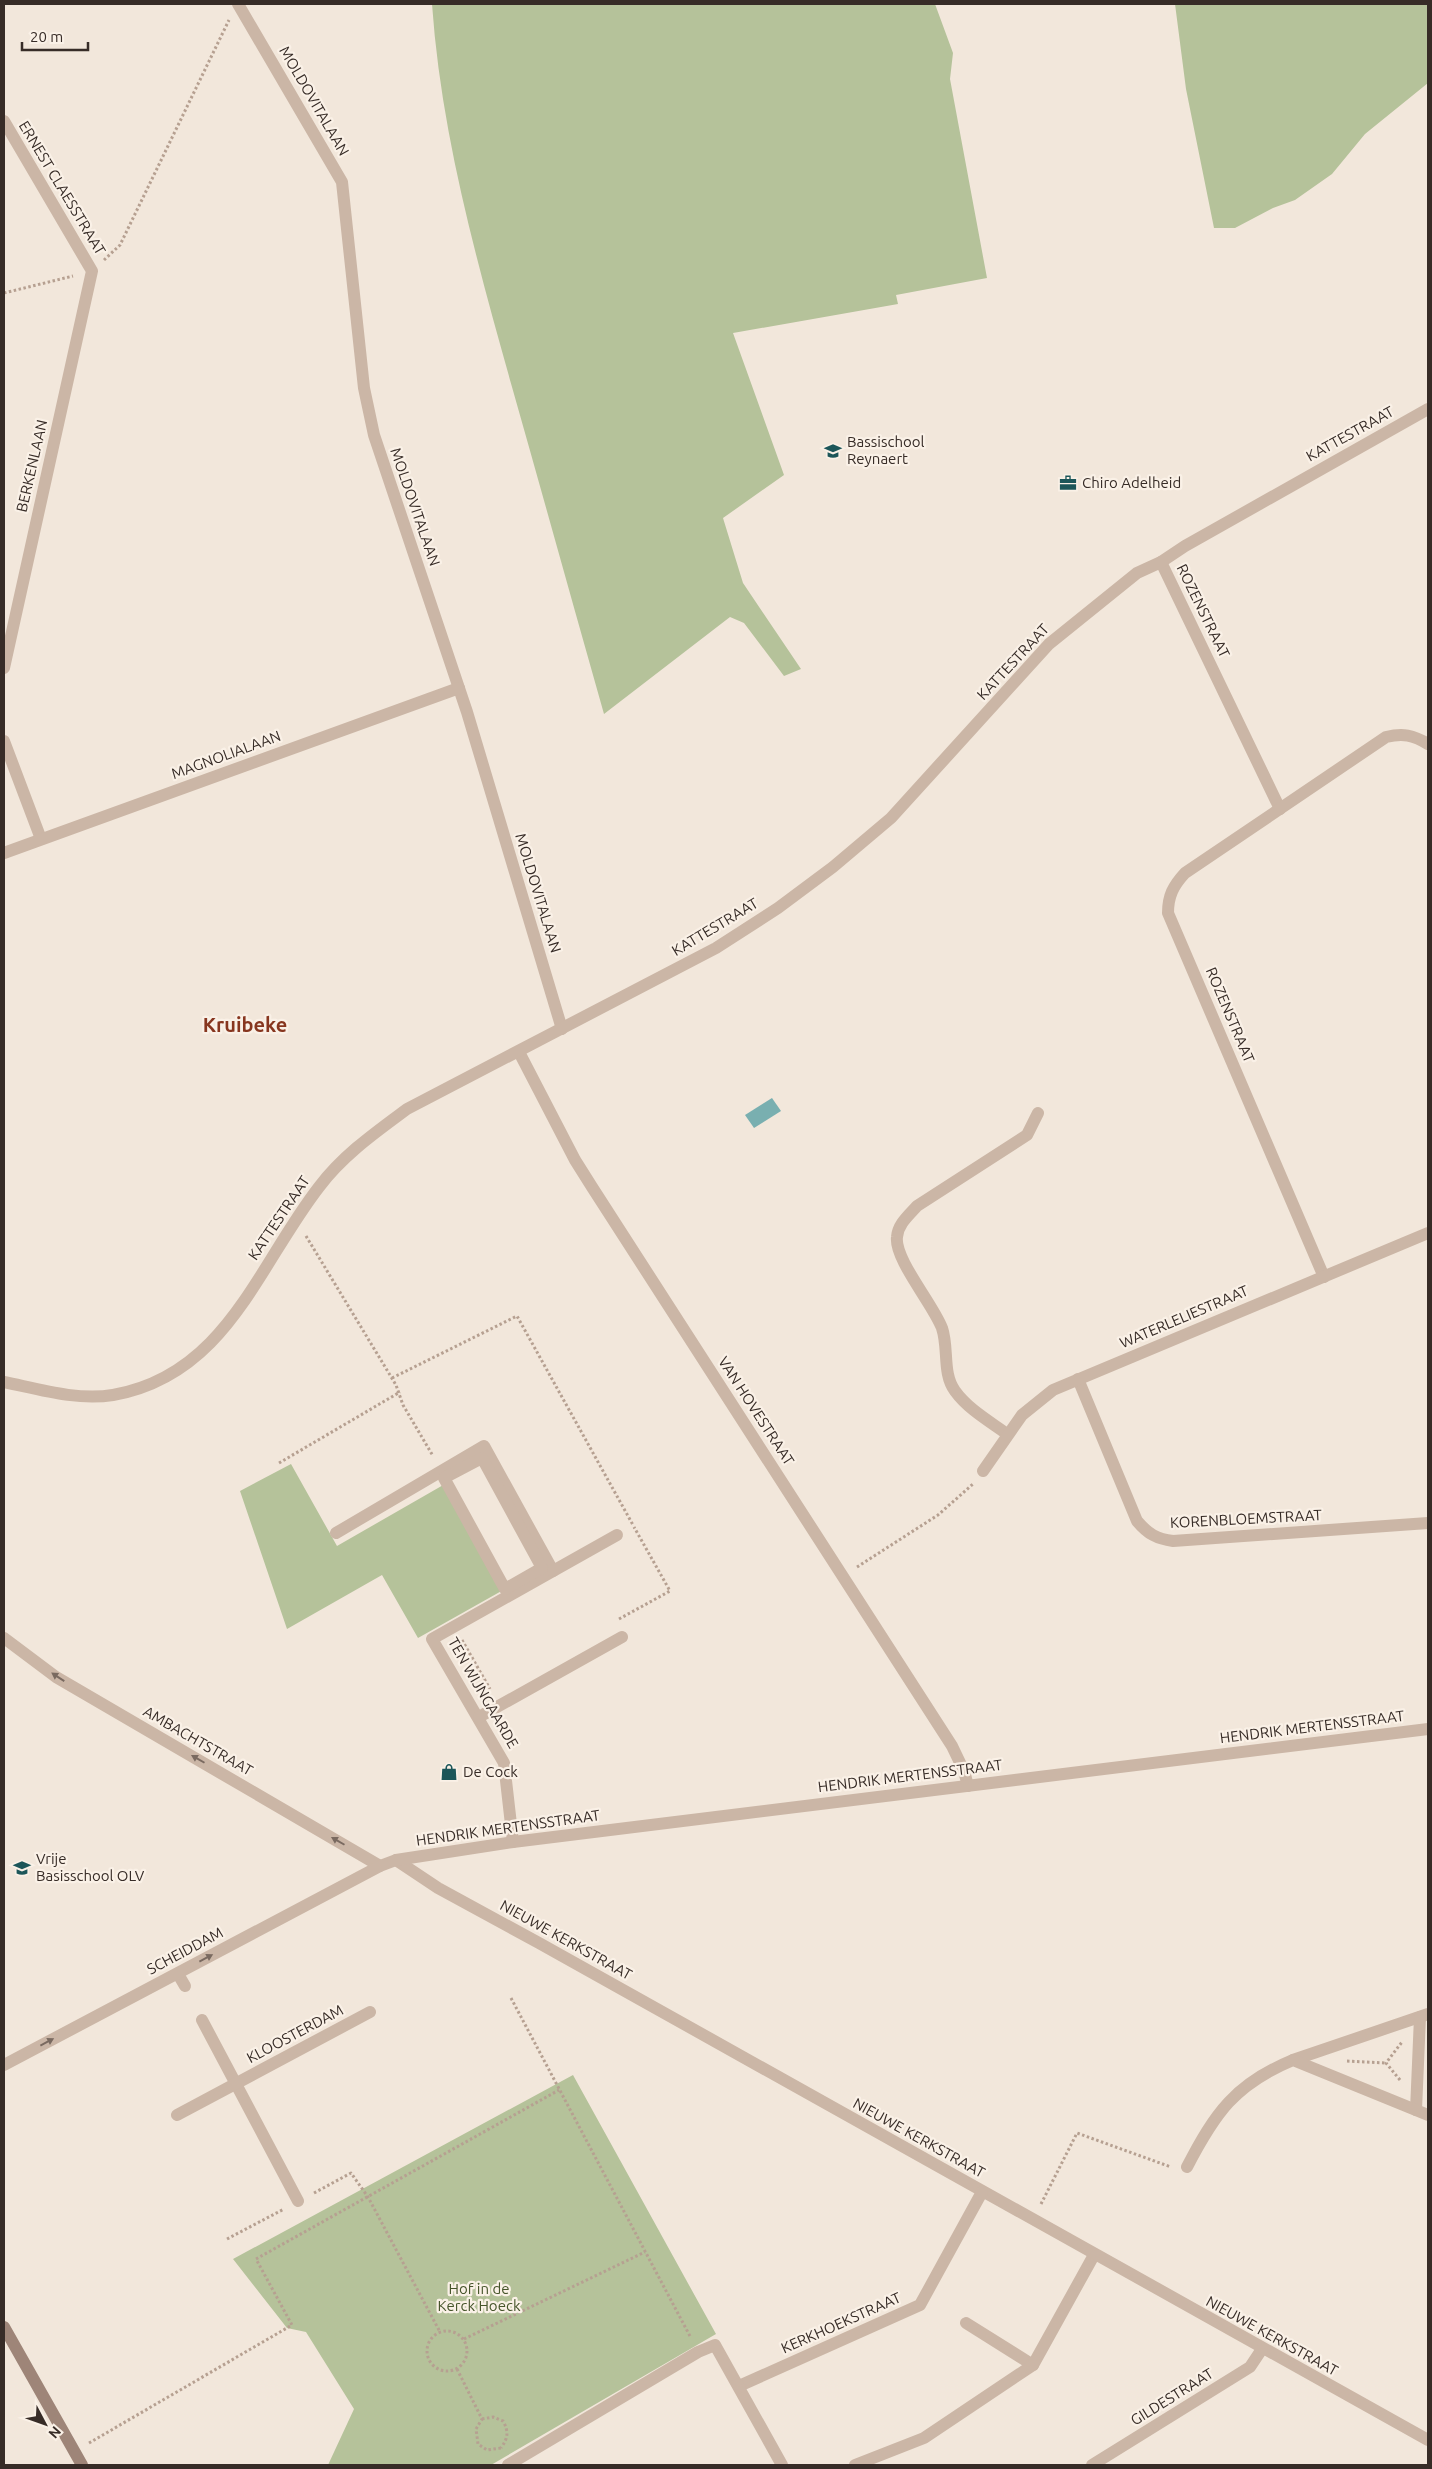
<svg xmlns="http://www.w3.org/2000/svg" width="1432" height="2469" font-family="Ubuntu,sans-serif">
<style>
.green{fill:#b5c29a}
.water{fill:#79afb0}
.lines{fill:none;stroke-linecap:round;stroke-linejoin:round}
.path{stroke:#b6a091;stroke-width:3;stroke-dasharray:2.5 2.5;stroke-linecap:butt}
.service{stroke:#cbb6a6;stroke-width:12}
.pedestrian{stroke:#cbb6a6;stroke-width:12}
.minor{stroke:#cbb6a6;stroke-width:12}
.tertiary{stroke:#cbb6a6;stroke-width:12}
.secondary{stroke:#9e8578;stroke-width:12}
.oneway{fill:#7a6a60}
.labels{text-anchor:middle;stroke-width:4.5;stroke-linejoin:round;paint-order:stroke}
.street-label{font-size:15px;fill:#372c27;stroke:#faf1e7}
.poi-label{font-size:15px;fill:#372c27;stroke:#faf1e7;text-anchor:start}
.park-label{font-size:15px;fill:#46552b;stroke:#faf1e7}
.district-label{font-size:20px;font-weight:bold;fill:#87361f;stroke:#faf1e7}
</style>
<rect width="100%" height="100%" fill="#f2e7db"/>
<g class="green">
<path d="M 432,4 L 935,4 L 953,53 L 950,79 L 987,278 L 896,295 L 898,304 L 733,333 L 784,475 L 723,518 L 743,583 L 801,669 L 784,676 L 744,623 L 730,617 L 604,714 C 573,605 543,496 512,387 C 477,262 441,134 432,4 Z"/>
<path d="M 1175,4 L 1428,4 L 1428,83 L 1365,134 L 1332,174 L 1295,200 L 1273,208 L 1235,228 L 1214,228 L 1186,89 Z"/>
<path d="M 291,1464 L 337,1546 L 445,1484 L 505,1589 L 418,1638 L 382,1575 L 287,1629 L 240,1491 Z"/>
<path d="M 573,2075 L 716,2334 L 491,2465 L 328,2465 L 354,2409 L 306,2332 L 287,2328 L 233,2259 Z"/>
</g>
<path class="water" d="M 772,1098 L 781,1111 L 754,1128 L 745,1115 Z"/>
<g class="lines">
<g class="path">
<path d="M 104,260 L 120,245 L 229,20"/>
<path d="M 4,293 L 73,276"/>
<path d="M 306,1236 L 396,1385 L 403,1405 L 433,1456"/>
<path d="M 392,1378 L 517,1316 L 633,1525"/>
<path d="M 279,1463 L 400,1392"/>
<path d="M 857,1567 L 938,1515 L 973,1484"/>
<path d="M 619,1619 L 670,1591 L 634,1527"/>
<path d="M 462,1640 L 490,1689"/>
<path d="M 511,1998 L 691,2338"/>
<path d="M 1347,2061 L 1386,2063"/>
<path d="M 1400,2080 L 1386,2063 L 1402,2042"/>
<path d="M 314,2193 L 351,2173 L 368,2197 L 440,2332"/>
<path d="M 1041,2204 L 1077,2133 L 1171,2167"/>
<path d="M 227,2239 L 284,2209"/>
<circle cx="447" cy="2351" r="20"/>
<path d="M 464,2339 L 645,2252"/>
<path d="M 457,2369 L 482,2419 L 476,2429 L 478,2444 L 487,2450 L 501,2448"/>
<path d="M 482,2419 L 493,2417 L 503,2421 C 509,2432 508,2438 501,2448"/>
<path d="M 89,2443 L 292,2325 L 256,2259 L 559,2090"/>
</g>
<g class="service">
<path d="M 336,1533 L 484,1446 L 553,1571 L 432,1639 L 504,1763 L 513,1842"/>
<path d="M 553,1571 L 617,1535"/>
<path d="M 479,1717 L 622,1637"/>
<path d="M 178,1974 L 185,1986"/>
<path d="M 202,2020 L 298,2201"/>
<path d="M 177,2115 L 370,2012"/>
<path d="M 966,2323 L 1033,2365"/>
<path d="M 855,2465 L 924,2438 L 1033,2365 L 1094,2255"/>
</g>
<path class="pedestrian" d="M 482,1458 L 542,1568 L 505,1589 L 444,1478 Z"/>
<g class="minor">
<path d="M 238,4 L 342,182 L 364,388 L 374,435 L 467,712 L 562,1029"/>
<path d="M 4,121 L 92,271 L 4,668"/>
<path d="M 1161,562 L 1280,809"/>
<path d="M 4,741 L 41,839"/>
<path d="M 4,853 L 459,688"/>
<path d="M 519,1052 L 575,1160 L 592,1187 L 952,1746 L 964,1771 L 968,1786"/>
<path d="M 1324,1277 L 1168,913 C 1168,896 1173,886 1185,873 L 1386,737 C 1403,733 1413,735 1428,744"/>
<path d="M 1078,1379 L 1137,1521 C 1148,1534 1157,1539 1173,1541 L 1428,1523"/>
<path d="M 1007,1434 C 989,1421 968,1409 955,1391 C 942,1373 949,1349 942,1328 C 933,1304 894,1259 897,1237 C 898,1224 909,1215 917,1206 L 1027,1135 L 1038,1113"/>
<path d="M 983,1471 L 1022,1415 L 1053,1390 L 1428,1233"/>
<path d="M 4,1638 L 56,1677 L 380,1866"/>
<path d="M 396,1860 L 438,1888 L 539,1943 L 1428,2440"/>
<path d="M 1293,2060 L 1428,2014"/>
<path d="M 4,2065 L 380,1866 L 396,1860 L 513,1842 L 1428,1729"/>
<path d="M 1416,2110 L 1420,2017"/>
<path d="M 1187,2167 C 1215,2113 1235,2084 1293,2060 L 1428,2115"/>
<path d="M 739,2386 L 920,2305 L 982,2192"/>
<path d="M 508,2465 L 698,2352 L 715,2345 L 782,2465"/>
<path d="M 1092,2465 L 1250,2367 L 1262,2349"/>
</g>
<path class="tertiary" d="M 4,1382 C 38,1389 77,1401 113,1395 C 226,1375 257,1267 319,1187 C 343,1155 376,1132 407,1109 L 716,948 L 778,908 L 833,867 L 891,818 L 1049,644 L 1137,573 L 1161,562 L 1185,546 L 1428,409"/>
<path class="secondary" d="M 4,2327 L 82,2465"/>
</g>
<defs><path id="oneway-solid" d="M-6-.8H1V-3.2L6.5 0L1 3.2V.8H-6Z" transform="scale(1.25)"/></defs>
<g class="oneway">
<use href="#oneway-solid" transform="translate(58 1677) rotate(-147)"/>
<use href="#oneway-solid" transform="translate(198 1759) rotate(-150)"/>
<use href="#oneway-solid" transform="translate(338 1841) rotate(-150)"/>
<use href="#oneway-solid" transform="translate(206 1958) rotate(-28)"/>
<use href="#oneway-solid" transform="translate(47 2042) rotate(-28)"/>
</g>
<defs>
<g id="school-bare" transform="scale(1.35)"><path d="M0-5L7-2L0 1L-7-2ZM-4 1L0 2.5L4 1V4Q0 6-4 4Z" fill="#1c5659" stroke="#faf1e7" stroke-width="2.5" paint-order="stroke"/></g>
<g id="office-bare" transform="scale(1.35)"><path d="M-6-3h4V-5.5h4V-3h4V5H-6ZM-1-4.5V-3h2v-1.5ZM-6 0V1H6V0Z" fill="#1c5659" stroke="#faf1e7" stroke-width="2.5" paint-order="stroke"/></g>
<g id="shop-bare" transform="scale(1.35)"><path d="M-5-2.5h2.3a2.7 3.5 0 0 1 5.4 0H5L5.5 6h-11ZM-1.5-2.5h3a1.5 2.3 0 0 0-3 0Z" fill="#1c5659" stroke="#faf1e7" stroke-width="2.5" paint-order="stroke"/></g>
</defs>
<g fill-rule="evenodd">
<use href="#school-bare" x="833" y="451"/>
<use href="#office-bare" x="1068" y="483"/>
<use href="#shop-bare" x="449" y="1772"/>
<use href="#school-bare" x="22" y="1868"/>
</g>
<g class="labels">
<g class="street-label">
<text transform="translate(314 101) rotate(60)" y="5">MOLDOVITALAAN</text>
<text transform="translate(62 188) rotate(59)" y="5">ERNEST CLAESSTRAAT</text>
<text transform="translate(1350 434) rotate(-29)" y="5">KATTESTRAAT</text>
<text transform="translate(32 466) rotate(-77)" y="5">BERKENLAAN</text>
<text transform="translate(415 507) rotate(71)" y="5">MOLDOVITALAAN</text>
<text transform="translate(1203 611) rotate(64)" y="5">ROZENSTRAAT</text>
<text transform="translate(1013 662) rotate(-47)" y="5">KATTESTRAAT</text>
<text transform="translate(226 755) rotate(-20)" y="5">MAGNOLIALAAN</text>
<text transform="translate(538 893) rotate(73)" y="5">MOLDOVITALAAN</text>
<text transform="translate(715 927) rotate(-31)" y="5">KATTESTRAAT</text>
<text transform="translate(1230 1015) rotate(67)" y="5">ROZENSTRAAT</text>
<text transform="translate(279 1218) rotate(-56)" y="5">KATTESTRAAT</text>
<text transform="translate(1184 1317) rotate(-23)" y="5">WATERLELIESTRAAT</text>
<text transform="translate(756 1411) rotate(57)" y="5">VAN HOVESTRAAT</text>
<text transform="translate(1246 1519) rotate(-3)" y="5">KORENBLOEMSTRAAT</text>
<text transform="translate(483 1693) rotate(60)" y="5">TEN WIJNGAARDE</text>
<text transform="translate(1312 1727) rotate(-7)" y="5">HENDRIK MERTENSSTRAAT</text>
<text transform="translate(198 1741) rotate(30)" y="5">AMBACHTSTRAAT</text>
<text transform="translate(910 1776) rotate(-7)" y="5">HENDRIK MERTENSSTRAAT</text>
<text transform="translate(508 1828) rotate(-8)" y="5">HENDRIK MERTENSSTRAAT</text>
<text transform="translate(566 1940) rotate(29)" y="5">NIEUWE KERKSTRAAT</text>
<text transform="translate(185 1951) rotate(-28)" y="5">SCHEIDDAM</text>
<text transform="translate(295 2034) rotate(-28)" y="5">KLOOSTERDAM</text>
<text transform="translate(919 2138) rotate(29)" y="5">NIEUWE KERKSTRAAT</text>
<text transform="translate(841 2323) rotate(-24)" y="5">KERKHOEKSTRAAT</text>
<text transform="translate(1272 2336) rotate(29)" y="5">NIEUWE KERKSTRAAT</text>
<text transform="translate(1172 2397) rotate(-32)" y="5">GILDESTRAAT</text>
</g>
<g class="poi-label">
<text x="847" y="447">Bassischool<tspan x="847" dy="17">Reynaert</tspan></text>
<text x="1082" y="488">Chiro Adelheid</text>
<text x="463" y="1777">De Cock</text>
<text x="36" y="1864">Vrije<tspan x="36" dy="17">Basisschool OLV</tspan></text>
</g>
<g class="park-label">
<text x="479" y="2294">Hof in de<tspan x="479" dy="17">Kerck Hoeck</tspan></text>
</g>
<g class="district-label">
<text x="245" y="1032">Kruibeke</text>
</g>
</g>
<rect width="1432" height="2469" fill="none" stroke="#372c27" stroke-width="10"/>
<g transform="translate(45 2424) rotate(131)" stroke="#faf1e7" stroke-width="4" paint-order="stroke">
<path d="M0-4L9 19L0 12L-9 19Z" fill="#372c27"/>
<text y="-8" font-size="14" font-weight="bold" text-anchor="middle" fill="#372c27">N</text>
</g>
<path d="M22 42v8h66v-8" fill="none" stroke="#372c27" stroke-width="2.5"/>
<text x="30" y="42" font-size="15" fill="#372c27" stroke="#faf1e7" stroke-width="4" paint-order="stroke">20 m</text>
</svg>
